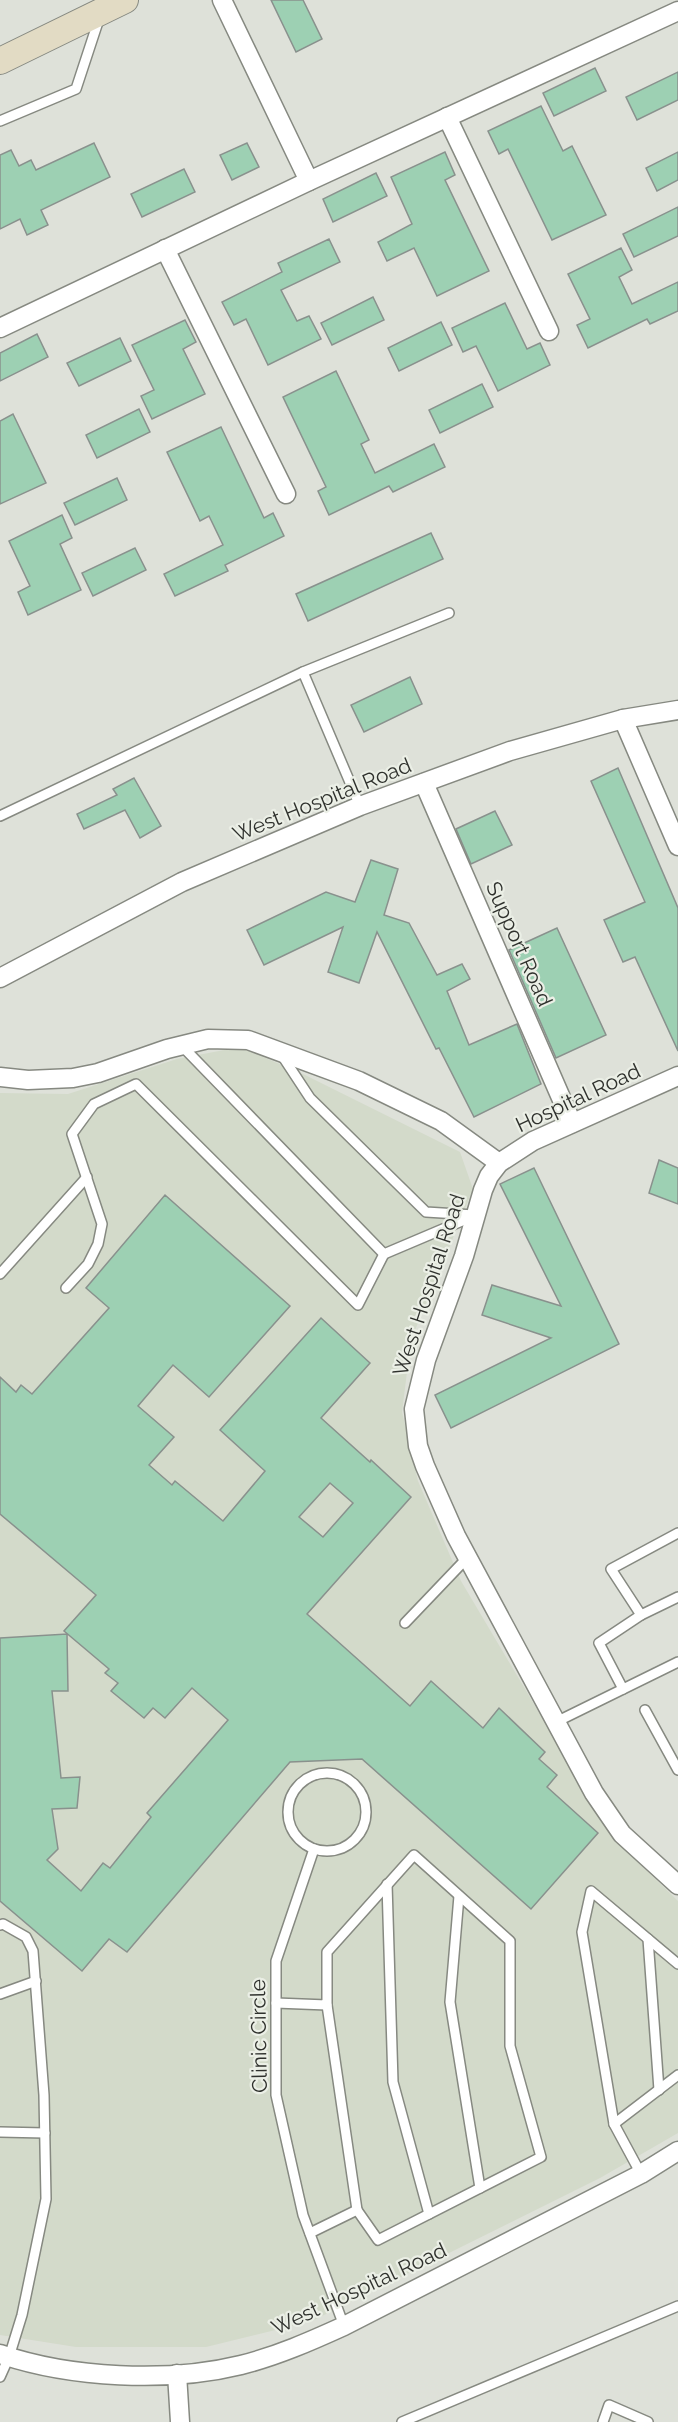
<svg xmlns="http://www.w3.org/2000/svg" width="678" height="2422" font-family="Raleway,sans-serif">
<style>
.built{fill:#d3daca}
.building{fill:#9dd0b3;stroke:#89918d;stroke-width:1.5;fill-rule:evenodd}
.lines{fill:none;stroke-linecap:round;stroke-linejoin:round}
.service-casing{stroke:#868981;stroke-width:12}
.minor-casing{stroke:#868981;stroke-width:21}
.secondary-casing{stroke:#868981;stroke-width:28}
.service{stroke:#fff;stroke-width:9}
.minor{stroke:#fff;stroke-width:18}
.secondary{stroke:#e2dbc4;stroke-width:26}
.labels{text-anchor:middle;stroke-width:4.5;stroke-linejoin:round;paint-order:stroke}
.street-label{font-size:21px;fill:#2f312d;stroke:#ebefe6}
</style>
<rect width="100%" height="100%" fill="#dee1d9"/>
<path class="built" d="M 240,1047 L 305,1075 L 460,1152 L 473,1189 L 411,1340 L 402,1412 L 418,1481 L 461,1581 L 614,1839 L 678,1901 L 678,2133 L 600,2178 L 312,2321 L 206,2347 L 76,2347 L 0,2335 L 0,1093 L 68,1094 L 177,1059 Z"/>
<g class="building">
<path d="M 271,0 L 303,0 L 322,39 L 296,52 Z"/>
<path d="M 595,68 L 606,91 L 554,116 L 543,93 Z"/>
<path d="M 678,72 L 678,100 L 637,120 L 626,97 Z"/>
<path d="M 541,106 L 563,151 L 572,146 L 606,215 L 552,240 L 508,149 L 499,154 L 488,131 Z"/>
<path d="M 94,143 L 110,177 L 41,210 L 48,225 L 27,235 L 20,219 L 0,229 L 0,155 L 11,150 L 19,166 L 31,160 L 36,170 Z"/>
<path d="M 247,143 L 259,167 L 232,180 L 220,155 Z"/>
<path d="M 445,152 L 455,175 L 445,180 L 489,271 L 437,296 L 414,248 L 387,261 L 378,242 L 412,224 L 391,177 Z"/>
<path d="M 678,152 L 678,180 L 657,191 L 646,168 Z"/>
<path d="M 184,169 L 195,192 L 142,217 L 131,194 Z"/>
<path d="M 376,173 L 387,196 L 333,222 L 323,199 Z"/>
<path d="M 678,207 L 678,236 L 634,257 L 623,234 Z"/>
<path d="M 329,239 L 340,262 L 281,290 L 297,321 L 309,316 L 321,339 L 268,365 L 246,319 L 234,325 L 222,302 L 282,272 L 278,263 Z"/>
<path d="M 621,248 L 632,270 L 619,277 L 632,304 L 678,282 L 678,311 L 650,324 L 647,319 L 588,348 L 577,325 L 590,319 L 568,274 Z"/>
<path d="M 373,297 L 384,320 L 332,345 L 321,323 Z"/>
<path d="M 505,303 L 527,349 L 540,343 L 550,365 L 498,391 L 476,346 L 463,352 L 452,328 Z"/>
<path d="M 185,320 L 196,342 L 183,349 L 205,394 L 152,419 L 141,396 L 154,390 L 132,345 Z"/>
<path d="M 441,322 L 452,345 L 399,371 L 388,348 Z"/>
<path d="M 37,334 L 48,357 L 0,381 L 0,353 Z"/>
<path d="M 120,338 L 131,361 L 79,386 L 67,363 Z"/>
<path d="M 336,371 L 369,440 L 361,444 L 375,473 L 434,444 L 445,467 L 393,492 L 389,486 L 329,515 L 318,491 L 326,487 L 283,397 Z"/>
<path d="M 482,384 L 493,407 L 440,433 L 429,410 Z"/>
<path d="M 139,409 L 150,432 L 97,458 L 86,435 Z"/>
<path d="M 13,414 L 46,483 L 0,504 L 0,421 Z"/>
<path d="M 221,427 L 264,518 L 273,513 L 284,536 L 225,565 L 228,571 L 175,596 L 164,574 L 223,545 L 209,516 L 200,521 L 167,452 Z"/>
<path d="M 117,478 L 127,500 L 75,525 L 64,503 Z"/>
<path d="M 62,515 L 72,538 L 60,544 L 81,590 L 28,615 L 18,592 L 30,586 L 9,541 Z"/>
<path d="M 431,533 L 443,559 L 308,621 L 296,594 Z"/>
<path d="M 135,548 L 146,570 L 93,596 L 82,573 Z"/>
<path d="M 410,677 L 422,704 L 364,732 L 351,705 Z"/>
<path d="M 618,768 L 678,908 L 678,1051 L 635,957 L 623,962 L 604,920 L 645,902 L 591,781 Z"/>
<path d="M 134,778 L 161,826 L 140,838 L 125,810 L 84,829 L 77,814 L 117,795 L 113,789 Z"/>
<path d="M 495,811 L 512,845 L 471,864 L 456,829 Z"/>
<path d="M 371,860 L 398,869 L 384,915 L 409,923 L 437,975 L 462,964 L 470,979 L 447,991 L 469,1045 L 517,1024 L 541,1084 L 474,1117 L 439,1048 L 436,1049 L 377,932 L 359,983 L 328,972 L 343,927 L 264,965 L 247,930 L 326,892 L 355,902 Z"/>
<path d="M 557,928 L 606,1035 L 556,1058 L 509,950 Z"/>
<path d="M 659,1160 L 678,1168 L 678,1204 L 649,1193 Z"/>
<path d="M 534,1168 L 619,1344 L 451,1428 L 435,1395 L 551,1338 L 482,1315 L 492,1285 L 561,1306 L 500,1184 Z"/>
<path d="M 165,1195 L 290,1306 L 209,1397 L 173,1365 L 138,1406 L 174,1437 L 149,1465 L 172,1485 L 175,1481 L 223,1521 L 265,1471 L 220,1430 L 321,1318 L 370,1363 L 321,1418 L 370,1462 L 371,1460 L 411,1497 L 307,1614 L 410,1706 L 431,1681 L 483,1728 L 499,1708 L 545,1752 L 539,1759 L 557,1775 L 547,1787 L 598,1833 L 531,1909 L 362,1759 L 290,1762 L 127,1952 L 109,1939 L 82,1971 L 0,1901 L 0,1638 L 67,1634 L 68,1691 L 52,1691 L 61,1778 L 80,1777 L 77,1808 L 52,1809 L 58,1849 L 47,1860 L 81,1891 L 103,1863 L 110,1868 L 151,1817 L 147,1813 L 228,1720 L 192,1688 L 165,1718 L 153,1708 L 144,1718 L 111,1691 L 118,1683 L 105,1673 L 109,1669 L 64,1631 L 96,1595 L 0,1514 L 0,1377 L 16,1392 L 21,1385 L 32,1394 L 109,1308 L 86,1288 ZM 330,1483 L 353,1503 L 323,1537 L 299,1517 Z"/>
</g>
<g class="lines">
<g class="service-casing">
<g id="service">
<path d="M 0,121 L 76,89 L 99,19"/>
<path d="M 303,672 L 449,613"/>
<path d="M 0,816 L 303,672 L 360,806"/>
<path d="M 182,1046 L 384,1254 L 476,1215"/>
<path d="M 283,1057 L 310,1098 L 426,1212 L 474,1215"/>
<path d="M 0,1274 L 87,1177"/>
<path d="M 66,1288 L 88,1264 L 98,1244 L 102,1224 L 72,1134 L 94,1104 L 136,1084 L 358,1305 L 384,1254"/>
<path d="M 641,1615 L 678,1597"/>
<path d="M 405,1623 L 468,1557"/>
<path d="M 623,1689 L 599,1643 L 641,1615 L 611,1569 L 678,1533"/>
<path d="M 645,1710 L 678,1770"/>
<path d="M 556,1722 L 678,1662"/>
<circle cx="327" cy="1812" r="39"/>
<path d="M 314,1849 L 276,1961 L 276,2095 L 303,2215 L 344,2326"/>
<path d="M 387,1884 L 393,2082 L 429,2214"/>
<path d="M 459,1896 L 450,2002 L 480,2188"/>
<path d="M 0,1925 L 3,1924 L 26,1937 L 33,1951 L 44,2095 L 46,2199 L 22,2315 L 9,2357 L 0,2377"/>
<path d="M 648,1939 L 659,2090"/>
<path d="M 0,1994 L 36,1981"/>
<path d="M 276,2003 L 327,2005 L 327,1952 L 414,1855 L 510,1941 L 510,2046 L 541,2157 L 378,2240 L 357,2210 L 310,2233"/>
<path d="M 327,2005 L 357,2210"/>
<path d="M 614,2124 L 678,2075"/>
<path d="M 0,2132 L 45,2133"/>
<path d="M 641,2174 L 614,2124 L 582,1932 L 591,1891 L 678,1964"/>
<path d="M 402,2422 L 678,2306"/>
<path d="M 603,2422 L 609,2405 L 648,2422"/>
</g>
</g>
<g class="minor-casing">
<g id="minor">
<path d="M 222,0 L 309,181"/>
<path d="M 447,117 L 549,331"/>
<path d="M 165,249 L 286,494"/>
<path d="M 0,328 L 309,181 L 678,11"/>
<path d="M 623,719 L 678,846"/>
<path d="M 424,783 L 572,1123"/>
<path d="M 0,978 L 182,882 L 360,806 L 510,751 L 623,719 L 678,710"/>
<path d="M 678,1076 L 533,1141 L 499,1163 L 489,1176 L 483,1190 L 464,1256 L 426,1360 L 414,1409 L 418,1446 L 425,1466 L 456,1536 L 594,1793 L 622,1834 L 678,1885"/>
<path d="M 0,1077 L 28,1080 L 73,1078 L 98,1073 L 167,1049 L 208,1039 L 248,1040 L 359,1081 L 441,1121 L 499,1163"/>
<path d="M 0,2354 C 70,2378 168,2383 241,2365 C 277,2356 311,2341 344,2326 L 641,2174 L 678,2151"/>
<path d="M 177,2374 L 180,2422"/>
</g>
</g>
<g class="secondary-casing">
<path id="secondary" d="M 0,61 L 125,0"/>
</g>
<use href="#service" class="service"/>
<use href="#minor" class="minor"/>
<use href="#secondary" class="secondary"/>
</g>
<g class="labels">
<g class="street-label">
<text transform="translate(322 800) rotate(-22)" y="7">West Hospital Road</text>
<text transform="translate(519 944) rotate(66)" y="7">Support Road</text>
<text transform="translate(578 1098) rotate(-25)" y="7">Hospital Road</text>
<text transform="translate(429 1285) rotate(-72)" y="7">West Hospital Road</text>
<text transform="translate(259 2036) rotate(-91)" y="7">Clinic Circle</text>
<text transform="translate(359 2289) rotate(-25)" y="7">West Hospital Road</text>
</g>
</g>
</svg>
